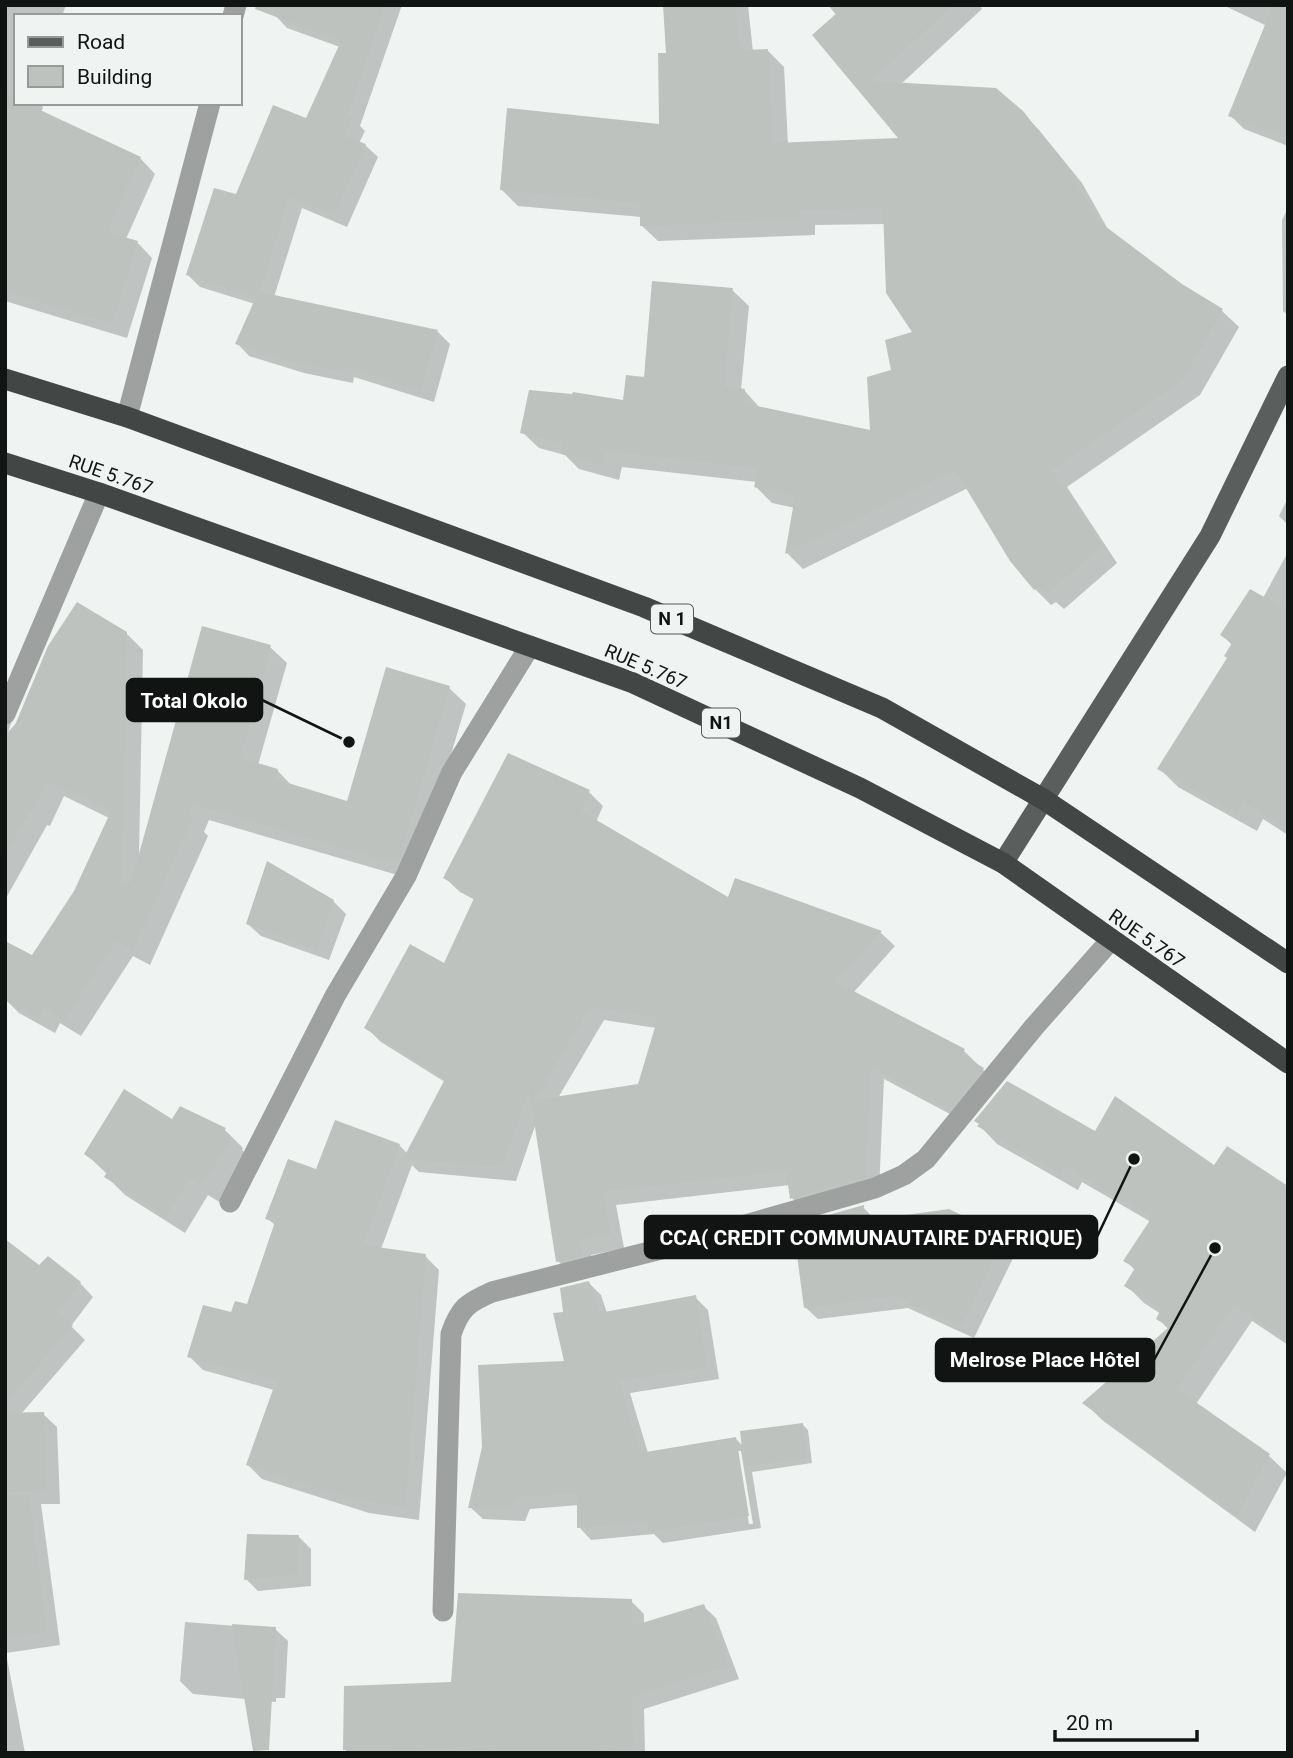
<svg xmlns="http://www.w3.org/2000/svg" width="1293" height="1758" font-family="Roboto,sans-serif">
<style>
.shadow{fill:#0003;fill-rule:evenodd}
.building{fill:#bdc2bf;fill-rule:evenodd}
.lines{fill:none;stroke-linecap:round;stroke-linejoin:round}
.minor{stroke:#9fa1a0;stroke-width:21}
.major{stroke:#5a5e5c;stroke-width:21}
.highway{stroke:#424745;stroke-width:21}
.labels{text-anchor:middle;stroke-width:7;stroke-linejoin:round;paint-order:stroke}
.shield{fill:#eff4f2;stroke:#545756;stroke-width:2}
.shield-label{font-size:18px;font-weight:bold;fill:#121413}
.street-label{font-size:19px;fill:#121413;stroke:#eff4f2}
.leader{fill:none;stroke:#121413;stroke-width:2.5}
.callout-dot{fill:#121413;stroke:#eff4f2;stroke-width:2.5}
.callout{fill:#121413;stroke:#121413;stroke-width:2.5}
.callout-label{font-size:21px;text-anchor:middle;font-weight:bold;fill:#fff}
</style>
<rect width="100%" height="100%" fill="#eff4f2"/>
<g class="shadow">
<path d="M 5,5 L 66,5 L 62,16 L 16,16 L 16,103 L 39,103 L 43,107 L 41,113 L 140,158 L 155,174 L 126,239 L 137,242 L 152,258 L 127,338 L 5,301 Z"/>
<path d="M 279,5 L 402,5 L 360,126 L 365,131 L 359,143 L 365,145 L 378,157 L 347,227 L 302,208 L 274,297 L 438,332 L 450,344 L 434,402 L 354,377 L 353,383 L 304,373 L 249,356 L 237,343 L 255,304 L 200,287 L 188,275 L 237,196 L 307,121 L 340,47 L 287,28 L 275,15 Z"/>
<path d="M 664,5 L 748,5 L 753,52 L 768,51 L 784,67 L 788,145 L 902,139 L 815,35 L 837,16 L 828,5 L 979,5 L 982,9 L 901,84 L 1022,113 L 1039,130 L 1082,183 L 1109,231 L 1181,286 L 1222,311 L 1239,327 L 1200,395 L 1067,487 L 1117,563 L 1064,609 L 1056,602 L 1051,605 L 1035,589 L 968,488 L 803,569 L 787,553 L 795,508 L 772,503 L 756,487 L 757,482 L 622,467 L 619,480 L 579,469 L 565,455 L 539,448 L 522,432 L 625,402 L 732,290 L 749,306 L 741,390 L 744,390 L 760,408 L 872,432 L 915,333 L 885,224 L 815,225 L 815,235 L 658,241 L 641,225 L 641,217 L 518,206 L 501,189 L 661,126 L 668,54 Z"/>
<path d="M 1223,5 L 1288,5 L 1288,146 L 1244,129 L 1230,115 L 1267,26 Z"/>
<path d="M 1288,208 L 1288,315 L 1283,311 L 1282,220 Z"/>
<path d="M 1288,498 L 1288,525 L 1279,516 Z"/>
<path d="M 1288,552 L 1288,835 L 1263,819 L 1257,831 L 1178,787 L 1159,768 L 1229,659 L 1232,645 L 1222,635 L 1263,598 Z"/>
<path d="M 126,633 L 143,650 L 139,855 L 270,647 L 287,663 L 258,765 L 277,770 L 292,786 L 348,803 L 449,688 L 466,704 L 415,876 L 401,876 L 209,820 L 204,832 L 208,836 L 150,965 L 133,956 L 81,1036 L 60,1023 L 55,1033 L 19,1013 L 5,999 L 76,892 L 109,818 L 64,796 L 50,826 L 47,825 L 5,900 L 5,694 L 17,706 L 8,732 L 18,721 Z"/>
<path d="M 589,792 L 603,806 L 596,822 L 729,900 L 736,880 L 881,933 L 895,946 L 853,993 L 964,1051 L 997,1083 L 965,1122 L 884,1079 L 879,1191 L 806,1212 L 792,1198 L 790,1185 L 616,1205 L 624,1248 L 591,1255 L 595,1270 L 572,1275 L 558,1261 L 536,1123 L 516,1181 L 419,1172 L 412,1165 L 381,1249 L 425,1256 L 439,1270 L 419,1520 L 369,1513 L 262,1479 L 248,1465 L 274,1390 L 203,1370 L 189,1356 L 232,1314 L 248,1306 L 276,1226 L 267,1218 L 317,1172 L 399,1145 L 408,1154 L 445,1082 L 381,1042 L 367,1028 L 445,966 L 475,900 L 460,892 L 445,878 ZM 604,1020 L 656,1028 L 639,1085 L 558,1098 Z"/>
<path d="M 333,901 L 346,914 L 329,960 L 261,936 L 248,924 Z"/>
<path d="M 181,1108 L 225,1130 L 243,1148 L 242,1150 L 249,1157 L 221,1203 L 208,1195 L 185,1233 L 125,1195 L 107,1177 L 108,1175 L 86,1154 L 172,1122 Z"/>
<path d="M 980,1126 L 1095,1133 L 1288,1188 L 1288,1345 L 1252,1321 L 1196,1404 L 1269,1456 L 1287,1473 L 1255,1532 L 1102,1420 L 1085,1403 L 1169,1330 L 1158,1318 L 1161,1314 L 1144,1303 L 1126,1285 L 1136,1271 L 1125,1260 L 1151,1222 L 1082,1182 L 1078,1190 L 997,1144 Z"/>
<path d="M 863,1207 L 876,1221 L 1004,1238 L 1017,1250 L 974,1338 L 908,1308 L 818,1319 L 805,1307 Z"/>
<path d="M 5,1241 L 39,1268 L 80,1283 L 93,1297 L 71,1326 L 85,1340 L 21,1414 L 43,1414 L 57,1427 L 60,1504 L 41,1504 L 60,1645 L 6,1653 L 25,1753 L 5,1753 Z"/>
<path d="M 589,1283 L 601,1295 L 607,1313 L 695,1297 L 708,1310 L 719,1379 L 630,1393 L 648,1453 L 736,1439 L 744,1447 L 802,1424 L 808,1430 L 812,1463 L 752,1472 L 761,1528 L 663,1543 L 654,1534 L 591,1540 L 579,1527 L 579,1505 L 530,1509 L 525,1521 L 483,1519 L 470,1507 L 566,1362 L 565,1313 ZM 737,1451 L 741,1451 L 753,1524 L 749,1524 Z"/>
<path d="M 299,1537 L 311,1549 L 311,1586 L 258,1591 L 246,1579 Z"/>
<path d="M 631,1601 L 644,1614 L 644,1624 L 703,1606 L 716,1618 L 739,1679 L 644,1709 L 645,1753 L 348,1753 L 345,1749 L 453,1684 Z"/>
<path d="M 185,1622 L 275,1629 L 288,1641 L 285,1698 L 276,1698 L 276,1702 L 193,1694 L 180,1681 Z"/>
</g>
<g class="building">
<path d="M 256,5 L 385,5 L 348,115 L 353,117 L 344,136 L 366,144 L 334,215 L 289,197 L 260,292 L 438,330 L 421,391 L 342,366 L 341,371 L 290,362 L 235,344 L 256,297 L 186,275 L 214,188 L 236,194 L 273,105 L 306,118 L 341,41 L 255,9 Z"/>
<path d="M 663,5 L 735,5 L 740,50 L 768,49 L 773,143 L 898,138 L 812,35 L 846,5 L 953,5 L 871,81 L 996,88 L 1023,111 L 1066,165 L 1097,220 L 1182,284 L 1223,309 L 1184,379 L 1052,470 L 1102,546 L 1047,594 L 1039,587 L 1034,590 L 1010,561 L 955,470 L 785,554 L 795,496 L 754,487 L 758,468 L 606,451 L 603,465 L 561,454 L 563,443 L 520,433 L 529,390 L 572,394 L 573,392 L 623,400 L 626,375 L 644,377 L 652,281 L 733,288 L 724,386 L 745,389 L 743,403 L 870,430 L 867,377 L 891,370 L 885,340 L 912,332 L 886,293 L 883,208 L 800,210 L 800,219 L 640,226 L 640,203 L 500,190 L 507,108 L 659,124 L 658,53 L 666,53 Z"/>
<path d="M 1273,5 L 1288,5 L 1288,139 L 1228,116 Z"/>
<path d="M 5,94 L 16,99 L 16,103 L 25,103 L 141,157 L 107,232 L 138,241 L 112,324 L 5,291 Z"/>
<path d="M 1250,589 L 1288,610 L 1288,829 L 1244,802 L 1237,814 L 1157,769 L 1227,658 L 1224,656 L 1232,643 L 1220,635 Z"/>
<path d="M 77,602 L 127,632 L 122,882 L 131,883 L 202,626 L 271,645 L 240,758 L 278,769 L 275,779 L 347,801 L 386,667 L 450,686 L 399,860 L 383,860 L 193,804 L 188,815 L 193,818 L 133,950 L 116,941 L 64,1021 L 44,1008 L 38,1018 L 5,999 L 5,941 L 32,955 L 74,891 L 111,811 L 47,781 L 33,811 L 31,810 L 5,855 L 5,749 L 48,646 Z"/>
<path d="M 508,753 L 590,790 L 581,811 L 728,897 L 735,878 L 882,931 L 836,982 L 965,1049 L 962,1055 L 984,1068 L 950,1109 L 871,1067 L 865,1177 L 790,1199 L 786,1171 L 603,1191 L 611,1234 L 578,1241 L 582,1256 L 556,1262 L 529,1089 L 502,1167 L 403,1159 L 445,1079 L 364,1028 L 410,944 L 444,963 L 475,896 L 443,878 ZM 590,1007 L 658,1017 L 638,1084 L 535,1100 Z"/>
<path d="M 267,861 L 334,900 L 317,949 L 246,924 Z"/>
<path d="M 1007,1081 L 1095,1131 L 1115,1096 L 1214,1165 L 1227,1146 L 1288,1186 L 1288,1340 L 1234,1305 L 1177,1389 L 1270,1454 L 1237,1516 L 1082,1403 L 1169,1327 L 1156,1319 L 1161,1309 L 1124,1286 L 1135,1268 L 1123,1261 L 1152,1217 L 1064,1166 L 1060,1174 L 977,1126 L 979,1124 L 974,1121 Z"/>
<path d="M 124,1089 L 172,1119 L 180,1106 L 226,1128 L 222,1134 L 232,1138 L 202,1186 L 189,1178 L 166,1217 L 104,1177 L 108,1171 L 84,1154 Z"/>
<path d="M 335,1120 L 400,1144 L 363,1245 L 426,1254 L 405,1507 L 353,1499 L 246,1465 L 276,1381 L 187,1357 L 203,1305 L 231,1312 L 235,1301 L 247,1304 L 275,1222 L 265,1219 L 288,1159 L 316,1169 Z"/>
<path d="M 864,1205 L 863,1221 L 949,1209 L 1005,1236 L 961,1327 L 894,1296 L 804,1308 L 793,1225 Z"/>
<path d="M 5,1239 L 39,1265 L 48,1256 L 81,1282 L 58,1312 L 73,1325 L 5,1404 Z"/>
<path d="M 589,1281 L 599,1313 L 696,1295 L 707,1367 L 619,1381 L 640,1453 L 736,1437 L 749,1516 L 648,1532 L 647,1522 L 577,1528 L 577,1493 L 518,1497 L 512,1509 L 468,1508 L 482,1447 L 478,1365 L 564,1361 L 553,1313 L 563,1312 L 560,1288 Z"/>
<path d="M 44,1412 L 47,1491 L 5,1492 L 5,1413 Z"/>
<path d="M 803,1423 L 807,1458 L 744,1466 L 740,1431 Z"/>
<path d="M 29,1494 L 47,1632 L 5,1638 L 5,1496 Z"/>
<path d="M 247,1534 L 299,1535 L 299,1574 L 244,1580 Z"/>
<path d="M 458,1593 L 632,1599 L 632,1626 L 704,1604 L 728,1666 L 632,1697 L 633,1749 L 539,1753 L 423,1747 L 423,1751 L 343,1750 L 344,1686 L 451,1682 Z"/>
<path d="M 232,1624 L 276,1627 L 269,1750 L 253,1751 Z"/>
</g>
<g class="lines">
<g class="minor">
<path d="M 233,16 L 236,5"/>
<path d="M 127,417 L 210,103"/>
<path d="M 5,714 L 99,493"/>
<path d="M 230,1202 L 335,996 L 406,876 L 452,772 L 530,646"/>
<path d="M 443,1611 L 451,1334 C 460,1308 467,1303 492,1292 L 665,1248 L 875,1188 L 904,1175 L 926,1159 L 1034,1027 L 1110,941"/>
</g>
<path class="major" d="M 1003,863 L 1210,536 L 1288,376"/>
<g class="highway">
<path d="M 5,379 L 127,417 L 644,607 L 882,708 L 1043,799 L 1288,963"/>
<path d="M 5,463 L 99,493 L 631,682 L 860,788 L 1003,863 L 1288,1063"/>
</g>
</g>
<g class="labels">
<g class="shield">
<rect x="651" y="604.5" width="42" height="29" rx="5"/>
<rect x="702" y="708.5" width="38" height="29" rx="5"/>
</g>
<g class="shield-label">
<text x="672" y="625">N 1</text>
<text x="721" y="729">N1</text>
</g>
<g class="street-label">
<text transform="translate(111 474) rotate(19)" y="7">RUE 5.767</text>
<text transform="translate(646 666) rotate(23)" y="7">RUE 5.767</text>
<text transform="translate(1147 938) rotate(35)" y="7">RUE 5.767</text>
</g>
</g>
<path class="leader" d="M349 742L262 700M1134 1159L1097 1237M1215 1248L1154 1360"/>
<g class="callout-dot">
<circle cx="349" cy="742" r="7"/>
<circle cx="1134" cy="1159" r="7"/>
<circle cx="1215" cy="1248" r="7"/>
</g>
<g class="callout">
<rect x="127" y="679" width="135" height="42" rx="7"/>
<rect x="645" y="1216" width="452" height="42" rx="7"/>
<rect x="936" y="1339" width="218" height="42" rx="7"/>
</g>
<g class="callout-label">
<text x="194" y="708">Total Okolo</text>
<text x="871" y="1245">CCA( CREDIT COMMUNAUTAIRE D'AFRIQUE)</text>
<text x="1045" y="1367">Melrose Place Hôtel</text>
</g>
<rect width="1293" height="1758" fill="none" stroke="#121413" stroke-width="14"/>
<rect x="14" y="14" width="228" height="91" fill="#eff4f2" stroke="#979a99" stroke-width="2"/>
<rect x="28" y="37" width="35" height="10" fill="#5a5e5c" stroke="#979a99" stroke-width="2"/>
<text x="77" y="49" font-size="21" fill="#121413">Road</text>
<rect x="28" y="66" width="35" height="21" fill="#bdc2bf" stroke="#979a99" stroke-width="2"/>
<text x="77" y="84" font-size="21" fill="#121413">Building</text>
<path d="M1055 1730v10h142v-10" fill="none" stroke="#121413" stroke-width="3.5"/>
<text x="1066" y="1730" font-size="21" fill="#121413" stroke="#eff4f2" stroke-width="5" paint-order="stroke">20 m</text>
</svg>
